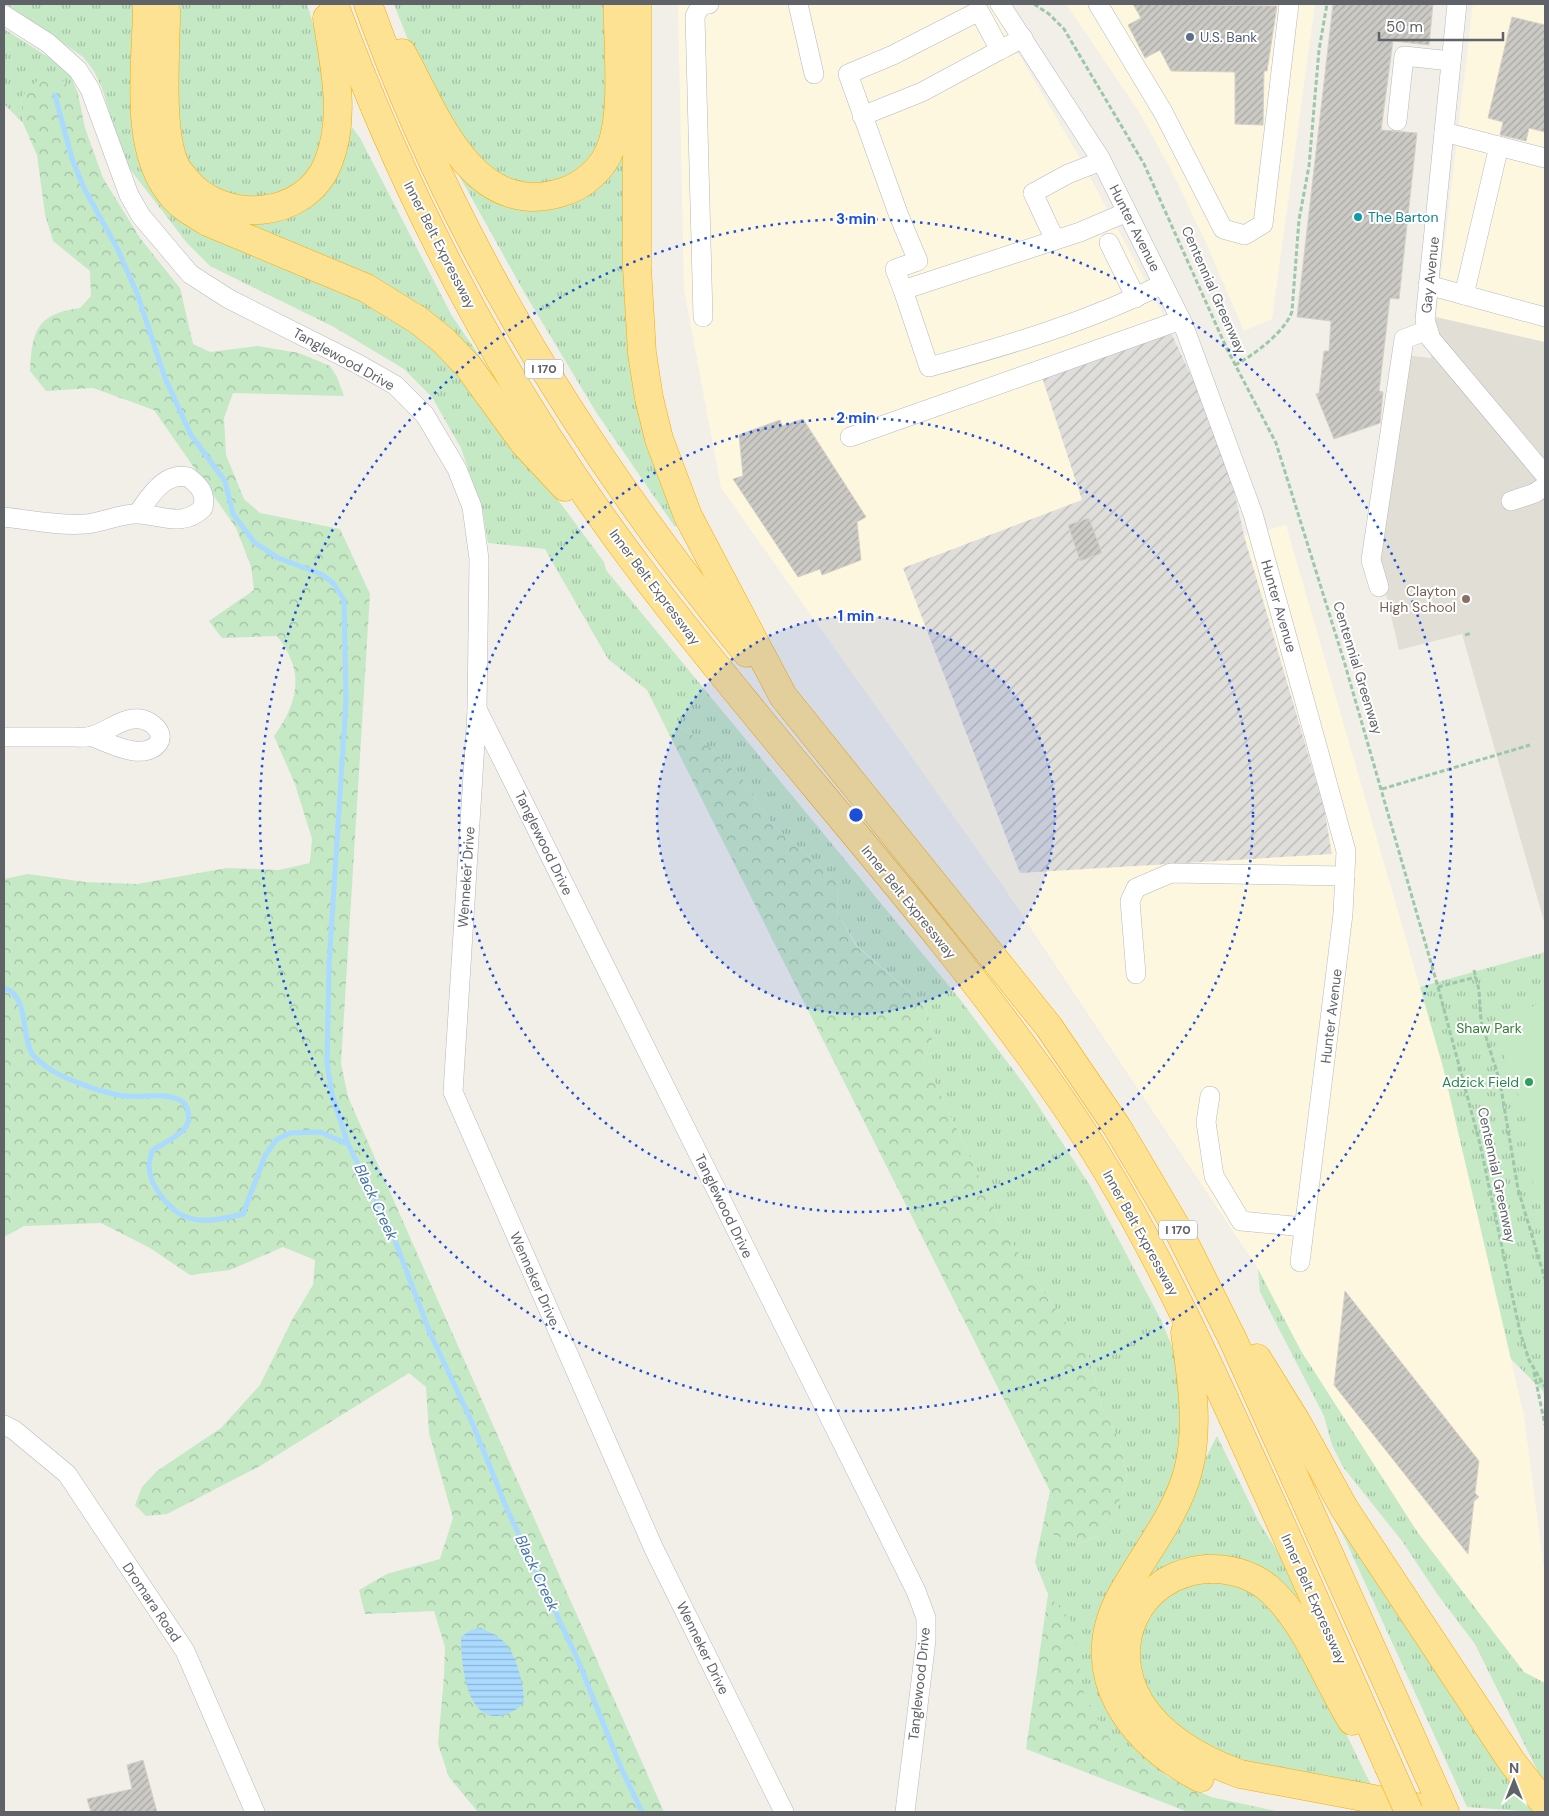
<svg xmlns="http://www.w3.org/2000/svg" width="1549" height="1816" font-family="'DM Sans',sans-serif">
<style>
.commercial{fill:#fef7e0}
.industrial{fill:url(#industrial-furrows)}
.education{fill:#e1ded6}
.grass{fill:url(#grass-tufts)}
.forest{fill:url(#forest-crowns)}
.pitch{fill:#c5e8c5}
.water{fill:url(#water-rules)}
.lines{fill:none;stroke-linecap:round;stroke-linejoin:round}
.stream{stroke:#aadaff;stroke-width:5}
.building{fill:url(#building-hatch);stroke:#d6d1c6}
.minor-casing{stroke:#b5b8bc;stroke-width:20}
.highway-casing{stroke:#f9ab00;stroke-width:29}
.path{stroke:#9cc7a9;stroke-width:3;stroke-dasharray:5 2.5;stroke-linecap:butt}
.minor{stroke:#fff;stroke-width:19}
.highway{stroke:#fde293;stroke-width:28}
.highway-bridge-casing{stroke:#f9ab00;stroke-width:29;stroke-linecap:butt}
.highway-bridge{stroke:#fde293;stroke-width:28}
.ring{fill:none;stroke:#1d4ed8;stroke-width:2.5;stroke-dasharray:2.5 5}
.service-dot{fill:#5c6f8a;stroke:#fff;stroke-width:2}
.culture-dot{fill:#0f9aa8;stroke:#fff;stroke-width:2}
.education-dot{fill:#8d6e63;stroke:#fff;stroke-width:2}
.leisure-dot{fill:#2e9e5b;stroke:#fff;stroke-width:2}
.labels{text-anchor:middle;stroke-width:4;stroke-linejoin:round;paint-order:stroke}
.shield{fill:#fff;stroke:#8f9295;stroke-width:1}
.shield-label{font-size:12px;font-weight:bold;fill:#5f6368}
.service-label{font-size:14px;fill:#4e5e75;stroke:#fff;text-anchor:start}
.culture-label{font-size:14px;fill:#0d838f;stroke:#fff;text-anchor:start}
.street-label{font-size:14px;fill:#5f6368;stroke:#fff}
.education-label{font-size:14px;fill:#785e54;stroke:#fff;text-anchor:end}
.park-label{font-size:14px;fill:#348238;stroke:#fff}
.leisure-label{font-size:14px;fill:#27864d;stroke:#fff;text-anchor:end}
.water-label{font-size:15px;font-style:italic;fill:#4174aa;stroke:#fff}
.centre{fill:#1d4ed8;stroke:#fff;stroke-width:2.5}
.ring-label{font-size:15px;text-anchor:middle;font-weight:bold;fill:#1d4ed8;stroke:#fff;stroke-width:4;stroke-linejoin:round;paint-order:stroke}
</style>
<defs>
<pattern id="industrial-furrows" width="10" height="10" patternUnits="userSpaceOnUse" patternTransform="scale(1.25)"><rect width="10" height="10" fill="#e0deda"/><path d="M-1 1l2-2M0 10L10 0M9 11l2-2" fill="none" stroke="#b9b8b5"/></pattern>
<pattern id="grass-tufts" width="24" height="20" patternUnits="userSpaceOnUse" patternTransform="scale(1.25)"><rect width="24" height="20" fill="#c5e8c5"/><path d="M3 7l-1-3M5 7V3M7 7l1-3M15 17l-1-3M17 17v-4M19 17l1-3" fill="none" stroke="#a3c0a4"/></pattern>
<pattern id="forest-crowns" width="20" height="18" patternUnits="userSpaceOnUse" patternTransform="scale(1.25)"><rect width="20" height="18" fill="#c5e8c5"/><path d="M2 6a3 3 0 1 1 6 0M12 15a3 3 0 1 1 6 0" fill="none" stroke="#a3c0a4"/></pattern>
<pattern id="water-rules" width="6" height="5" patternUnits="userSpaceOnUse" patternTransform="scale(1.25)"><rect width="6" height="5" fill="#aadaff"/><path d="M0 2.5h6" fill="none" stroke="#8eb4d2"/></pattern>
<pattern id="building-hatch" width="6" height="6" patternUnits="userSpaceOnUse" patternTransform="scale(1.25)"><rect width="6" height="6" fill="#cccac5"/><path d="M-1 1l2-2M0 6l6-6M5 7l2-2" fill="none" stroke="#a9a8a4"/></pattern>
</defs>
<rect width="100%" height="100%" fill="#f1efe8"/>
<g class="commercial">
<path d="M 678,4 L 989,4 L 1077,153 L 1166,320 L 1041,374 L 1082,500 L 904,569 L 1324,808 L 1244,536 L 1286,525 L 1443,1067 L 1524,1416 L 1545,1578 L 1545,1683 L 1524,1672 L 1418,1533 L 1301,1351 L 1258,1269 L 996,876 L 721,488 L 684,289 Z"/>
<path d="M 1066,4 L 1315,4 L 1272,319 L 1244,331 L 1204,238 L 1170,168 L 1138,110 Z"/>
<path d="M 1473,4 L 1545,4 L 1545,342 L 1436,317 Z"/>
</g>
<path class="industrial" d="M 1171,333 L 1196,386 L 1232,480 L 1244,536 L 1324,808 L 1332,854 L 1020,873 L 903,568 L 1082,500 L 1041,374 Z"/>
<path class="education" d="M 1436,317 L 1545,342 L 1545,925 L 1462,634 L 1399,650 L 1379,564 L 1404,355 L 1431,358 Z"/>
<g class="grass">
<path d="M 6,4 L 132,4 L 134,8 L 147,172 L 370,302 L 440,350 L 516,443 L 604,562 L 606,570 L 959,998 L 1026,1087 L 1091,1187 L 1161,1320 L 1179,1363 L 1187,1396 L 1180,1461 L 1163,1499 L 1117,1581 L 1130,1741 L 1168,1777 L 1115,1747 L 1085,1699 L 1070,1621 L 1048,1594 L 1035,1562 L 1042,1530 L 1078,1544 L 1099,1536 L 1116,1512 L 1127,1477 L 1119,1439 L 1101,1405 L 1088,1353 L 1042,1290 L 1004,1230 L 924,1059 L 934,1034 L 924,1004 L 857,946 L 837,912 L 838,883 L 772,824 L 745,782 L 705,743 L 679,727 L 663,722 L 647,690 L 608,659 L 545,549 L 488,543 L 483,512 L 461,448 L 432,397 L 404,369 L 334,327 L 210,266 L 187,243 L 129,168 L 119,144 L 102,88 L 94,71 L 83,57 Z"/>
<path d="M 181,4 L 307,4 L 327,70 L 331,120 L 312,174 L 269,201 L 216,193 L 190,170 L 178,142 L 178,11 Z"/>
<path d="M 394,4 L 603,4 L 611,113 L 588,167 L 556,187 L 509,184 L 470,159 L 410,45 Z"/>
<path d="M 4,29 L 56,62 L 71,76 L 78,94 L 58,77 L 21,97 L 23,123 L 4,104 Z"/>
<path d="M 352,127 L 360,138 L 452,316 L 494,377 L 489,378 L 468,351 L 232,224 L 252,220 L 345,145 Z"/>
<path d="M 623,142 L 630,304 L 684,521 L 675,527 L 596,412 L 524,292 L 456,170 L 461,168 L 519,205 Z"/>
<path d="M 1545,952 L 1545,1400 L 1543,1391 L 1511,1359 L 1443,1067 L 1420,987 Z"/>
<path d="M 1258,1269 L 1301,1351 L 1418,1533 L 1524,1672 L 1545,1683 L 1545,1786 L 1475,1644 L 1438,1595 L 1402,1541 L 1343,1467 L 1332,1445 L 1324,1416 L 1260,1292 Z"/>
<path d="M 1217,1436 L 1259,1522 L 1289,1570 L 1300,1597 L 1292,1600 L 1259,1568 L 1137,1591 Z"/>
<path d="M 1321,1493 L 1535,1812 L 1467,1807 L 1345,1539 Z"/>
<path d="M 1214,1577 L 1256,1589 L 1304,1648 L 1374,1791 L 1261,1770 L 1214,1753 L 1182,1732 L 1155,1703 L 1141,1676 L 1136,1650 L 1147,1612 L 1176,1588 Z"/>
</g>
<g class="forest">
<path d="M 58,77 L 78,94 L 85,128 L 103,178 L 140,238 L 180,288 L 193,344 L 210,352 L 257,346 L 299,353 L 330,366 L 337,377 L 344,396 L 233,393 L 224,418 L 226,455 L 244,499 L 260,513 L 340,529 L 370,594 L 341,1063 L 348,1097 L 664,1812 L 478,1812 L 449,1777 L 438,1744 L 444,1676 L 445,1647 L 434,1611 L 365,1614 L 359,1590 L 387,1574 L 440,1559 L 453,1518 L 429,1433 L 426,1387 L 409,1373 L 260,1466 L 167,1514 L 146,1516 L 135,1505 L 142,1487 L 157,1471 L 221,1428 L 260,1385 L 293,1318 L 313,1285 L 315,1260 L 283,1247 L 230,1270 L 190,1275 L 150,1248 L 101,1223 L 24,1226 L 4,1237 L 4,879 L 28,874 L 85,882 L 137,884 L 227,868 L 279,870 L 310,863 L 312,839 L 295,784 L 274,736 C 299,701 305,671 277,636 L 222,638 L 209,621 L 254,590 L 251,566 L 236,528 L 154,410 L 93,388 L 46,391 L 30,371 C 32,330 37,314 80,308 L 91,296 L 90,271 L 53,241 L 45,214 L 37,155 L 23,123 L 21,97 L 39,79 Z"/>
<path d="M 663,722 L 679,727 L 705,743 L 745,782 L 772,824 L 838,883 L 837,912 L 856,946 L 924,1004 L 934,1034 L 924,1059 L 1004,1230 L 1042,1290 L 1088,1353 L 1101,1405 L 1119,1439 L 1127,1477 L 1116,1512 L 1099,1536 L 1077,1544 L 1042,1530 L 1050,1491 Z"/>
<path d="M 1048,1594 L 1071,1621 L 1085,1698 L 1115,1747 L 1168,1777 L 1211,1797 L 1280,1812 L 1188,1812 L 1026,1749 Z"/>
</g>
<path class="pitch" d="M 1545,999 L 1545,1220 L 1524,1155 L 1530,1130 L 1497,1034 L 1520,1014 Z"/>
<path class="water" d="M 481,1628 C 487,1631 496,1635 502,1640 C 516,1652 524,1684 524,1702 C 517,1711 507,1715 496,1716 C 465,1717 461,1659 461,1637 L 471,1630 Z"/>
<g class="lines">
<g class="stream">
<path d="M 55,95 L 72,159 L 84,188 L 117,248 L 137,293 L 165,378 L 191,435 L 225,481 L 233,514 L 254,542 L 278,558 L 321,574 L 333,583 L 344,600 L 346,701 L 329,965 L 327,1063 L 332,1095 L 348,1144"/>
<path d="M 4,988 C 29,996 21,1033 31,1052 C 34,1058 45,1066 51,1070 C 67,1080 108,1095 127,1096 C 143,1098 164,1092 180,1100 C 189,1105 191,1118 186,1127 C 178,1138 162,1143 152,1151 C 151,1156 149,1162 149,1166 C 149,1185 169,1210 186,1217 C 204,1224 226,1218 243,1214 L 265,1156 L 276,1140 L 290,1133 L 320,1132 L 348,1144 L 392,1233 L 430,1333 L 471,1420 L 507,1509 L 577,1658 L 622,1770 L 642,1812"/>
</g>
</g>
<g class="building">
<path d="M 1133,4 L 1277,6 L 1267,71 L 1264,71 L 1263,125 L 1235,124 L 1235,72 L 1171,71 L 1160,50 L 1145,58 L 1128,25 L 1141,18 Z"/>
<path d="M 1333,4 L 1433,4 L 1429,45 L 1393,41 L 1381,130 L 1417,133 L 1399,299 L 1390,298 L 1379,391 L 1383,392 L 1380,423 L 1334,439 L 1316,394 L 1319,393 L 1324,351 L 1329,351 L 1331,321 L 1297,317 Z"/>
<path d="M 1512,17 L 1545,25 L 1545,132 L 1529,128 L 1526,141 L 1500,135 L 1503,122 L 1488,118 Z"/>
<path d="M 803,419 L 866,517 L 857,522 L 861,560 L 822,575 L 820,569 L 798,577 L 733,479 L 743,476 L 739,435 L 780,420 L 782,426 Z"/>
<path d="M 1089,518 L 1102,553 L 1080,561 L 1068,525 Z"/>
<path d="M 1345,1291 L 1479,1461 L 1475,1493 L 1479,1497 L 1474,1501 L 1468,1554 L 1334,1385 Z"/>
<path d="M 143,1760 L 157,1812 L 91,1812 L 87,1799 L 132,1789 L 127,1765 Z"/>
</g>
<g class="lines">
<g class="minor-casing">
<g id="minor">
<path d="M 798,4 L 814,74"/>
<path d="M 1000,4 L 1100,158 L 1183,324 L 1253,514 L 1346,851 L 1343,914 L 1300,1262"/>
<path d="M 1098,4 L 1163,112 L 1223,229 L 1245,235 L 1263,224 L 1289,4"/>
<path d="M 1457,4 L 1425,320 L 1431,339 L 1545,475"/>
<path d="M 4,15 L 48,43 L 78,70 L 90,89 L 129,195 L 141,216 L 190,274 L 229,299 L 358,364 L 395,385 L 425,415 L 457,469 L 472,507 L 479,559 L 477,709 L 916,1591 L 926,1618 L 926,1640 L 905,1812"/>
<path d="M 862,116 L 922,92 L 1000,50"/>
<path d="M 1397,121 L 1404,56 L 1451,61"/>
<path d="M 1444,132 L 1545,158"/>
<path d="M 1127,212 L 1080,232 L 903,290 L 929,367 C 1009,345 1088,322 1163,284"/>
<path d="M 1055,240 L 1033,193 L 1068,174 L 1101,161"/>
<path d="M 1109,243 L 1136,298"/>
<path d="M 1428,285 L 1545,317"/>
<path d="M 903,290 L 895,269 L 918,261 L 899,216 L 848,74 L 893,55 L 979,11 L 1000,50 L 1023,38"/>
<path d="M 1464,295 L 1499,146"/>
<path d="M 703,317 L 695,16 L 701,5 L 709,4"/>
<path d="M 850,437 L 1181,320"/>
<path d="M 1511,501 L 1535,493 L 1545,486"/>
<path d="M 4,517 C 30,520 58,526 85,524 C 102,523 121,513 138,514 C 162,515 183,528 203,508 C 206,493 200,486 188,477 C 163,472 150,497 137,514"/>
<path d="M 1379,587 L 1371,560 L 1404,339 L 1428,330"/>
<path d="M 477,711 L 453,1092 L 654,1549 L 784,1812"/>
<path d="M 4,737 C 25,737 47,737 69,737 C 76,737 85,738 92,736 C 110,731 129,711 149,722 C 172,736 156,754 134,751 C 119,749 105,742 91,736"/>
<path d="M 1136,974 L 1130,901 L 1136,888 L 1171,873 L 1345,876"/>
<path d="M 1210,1096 L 1206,1122 L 1214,1176 L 1241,1221 L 1304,1227"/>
<path d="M 4,1425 L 14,1430 L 67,1474 L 185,1651 L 255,1812"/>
</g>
</g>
<g class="highway-casing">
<g id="highway">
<path d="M 147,4 C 147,63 132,146 171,194 C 181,207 195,214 208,222 L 366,288 L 418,320 L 443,340 L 468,366 L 524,443 L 565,487"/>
<path d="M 334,4 C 409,208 513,403 645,576 C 779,752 932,914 1058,1095 C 1134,1204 1190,1323 1244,1442 C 1293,1549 1340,1657 1388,1765"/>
<path d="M 368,4 C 453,241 587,458 747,653"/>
<path d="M 637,4 L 637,267 L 642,353 L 649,398 L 659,439 L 688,516 L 783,696 L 1049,1027 L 1117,1127 L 1148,1179 L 1179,1232 L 1233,1340 L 1445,1812"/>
<path d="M 166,11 C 166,52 159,129 175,165 C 177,170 182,175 186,180 C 223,225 305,220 328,163 C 347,116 334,66 327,18"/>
<path d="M 402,53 C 436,114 472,221 563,192 C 583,186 604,168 611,147 C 625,111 617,44 618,4"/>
<path d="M 1185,1332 C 1191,1378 1200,1425 1188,1471 C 1176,1517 1142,1556 1120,1598 C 1079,1676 1132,1742 1200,1778"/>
<path d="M 1257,1358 L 1296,1421 L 1344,1508 L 1512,1762 L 1545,1804"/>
<path d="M 1352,1721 C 1326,1679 1305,1619 1267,1587 C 1250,1574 1228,1568 1207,1569 C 1138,1574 1105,1645 1140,1703 C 1162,1738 1202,1760 1240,1774 L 1427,1809"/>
</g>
</g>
<g class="path">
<path d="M 1034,4 L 1049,14 L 1064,29 L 1144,164 L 1227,349 L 1276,443 L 1344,661 L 1438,987 L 1480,1144 L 1520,1332 L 1529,1360 L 1545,1387"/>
<path d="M 1235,365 C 1253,356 1287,330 1292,311 L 1299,220 L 1309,166 L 1319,50 L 1327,4"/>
<path d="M 1465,635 L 1472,633"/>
<path d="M 1382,789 L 1530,745"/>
<path d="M 1474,970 L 1479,990 L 1481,1021 L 1500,1082 L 1518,1189 L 1545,1279"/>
<path d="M 1438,987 L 1476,977"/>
<path d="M 1534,1372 L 1545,1425"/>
</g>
<use href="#minor" class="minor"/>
<use href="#highway" class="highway"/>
<g class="highway-bridge-casing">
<path id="highway-bridge" d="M 1388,1765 L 1409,1812"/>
</g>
<use href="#highway-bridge" class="highway-bridge"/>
</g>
<circle cx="856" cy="815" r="199" fill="#1d4ed8" fill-opacity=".12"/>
<g class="ring">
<circle cx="856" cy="815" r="199"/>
<circle cx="856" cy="815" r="397"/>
<circle cx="856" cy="815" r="596"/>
</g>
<circle class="service-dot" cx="1190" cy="37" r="5"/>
<circle class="culture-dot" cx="1358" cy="217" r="5"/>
<circle class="education-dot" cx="1466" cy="599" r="5"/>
<circle class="leisure-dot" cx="1529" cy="1082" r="5"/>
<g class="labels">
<g class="shield">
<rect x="525" y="359.5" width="38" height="19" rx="4"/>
<rect x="1159" y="1220.5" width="38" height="19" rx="4"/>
</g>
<g class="shield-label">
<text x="544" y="373">I 170</text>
<text x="1178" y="1234">I 170</text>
</g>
<g class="service-label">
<text x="1200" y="42">U.S. Bank</text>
</g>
<g class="culture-label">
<text x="1368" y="222">The Barton</text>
</g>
<g class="street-label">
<text transform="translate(1135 228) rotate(63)" y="5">Hunter Avenue</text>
<text transform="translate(440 245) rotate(63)" y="5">Inner Belt Expressway</text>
<text transform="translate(1430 275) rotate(-84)" y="5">Gay Avenue</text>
<text transform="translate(1214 290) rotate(66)" y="5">Centennial Greenway</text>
<text transform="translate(344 359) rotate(29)" y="5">Tanglewood Drive</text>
<text transform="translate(655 587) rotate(53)" y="5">Inner Belt Expressway</text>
<text transform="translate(1279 606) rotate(74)" y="5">Hunter Avenue</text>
<text transform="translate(1358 668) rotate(73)" y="5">Centennial Greenway</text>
<text transform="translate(544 843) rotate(64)" y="5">Tanglewood Drive</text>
<text transform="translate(466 877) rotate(-86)" y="5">Wenneker Drive</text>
<text transform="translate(909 902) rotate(51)" y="5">Inner Belt Expressway</text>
<text transform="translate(1331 1016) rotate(-83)" y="5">Hunter Avenue</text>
<text transform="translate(1497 1175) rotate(78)" y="5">Centennial Greenway</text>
<text transform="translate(724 1206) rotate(64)" y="5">Tanglewood Drive</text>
<text transform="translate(1141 1233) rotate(61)" y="5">Inner Belt Expressway</text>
<text transform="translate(535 1279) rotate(66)" y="5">Wenneker Drive</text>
<text transform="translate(1314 1599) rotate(66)" y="5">Inner Belt Expressway</text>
<text transform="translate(152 1602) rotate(56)" y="5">Dromara Road</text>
<text transform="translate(703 1648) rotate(64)" y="5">Wenneker Drive</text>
<text transform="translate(919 1684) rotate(-84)" y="5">Tanglewood Drive</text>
</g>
<g class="education-label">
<text x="1456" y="596">Clayton<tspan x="1456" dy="16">High School</tspan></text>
</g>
<g class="park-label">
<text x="1489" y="1033">Shaw Park</text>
</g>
<g class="leisure-label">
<text x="1519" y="1087">Adzick Field</text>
</g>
<g class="water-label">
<text transform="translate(376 1202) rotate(65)" y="5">Black Creek</text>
<text transform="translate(537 1573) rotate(65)" y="5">Black Creek</text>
</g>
</g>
<circle cx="856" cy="815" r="8" class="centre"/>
<g class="ring-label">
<text x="856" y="224">3 min</text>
<text x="856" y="423">2 min</text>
<text x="856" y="621">1 min</text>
</g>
<rect width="1549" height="1816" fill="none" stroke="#5f6368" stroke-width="10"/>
<g transform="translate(1514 1781)" stroke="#ffffff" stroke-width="4" paint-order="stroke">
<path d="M0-4L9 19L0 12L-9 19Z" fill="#5f6368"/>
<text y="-8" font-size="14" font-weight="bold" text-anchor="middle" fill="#5f6368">N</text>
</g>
<path d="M1379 32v8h124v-8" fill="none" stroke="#5f6368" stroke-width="2.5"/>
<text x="1386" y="32" font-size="15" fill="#5f6368" stroke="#ffffff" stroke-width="4" paint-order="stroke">50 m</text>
</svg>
